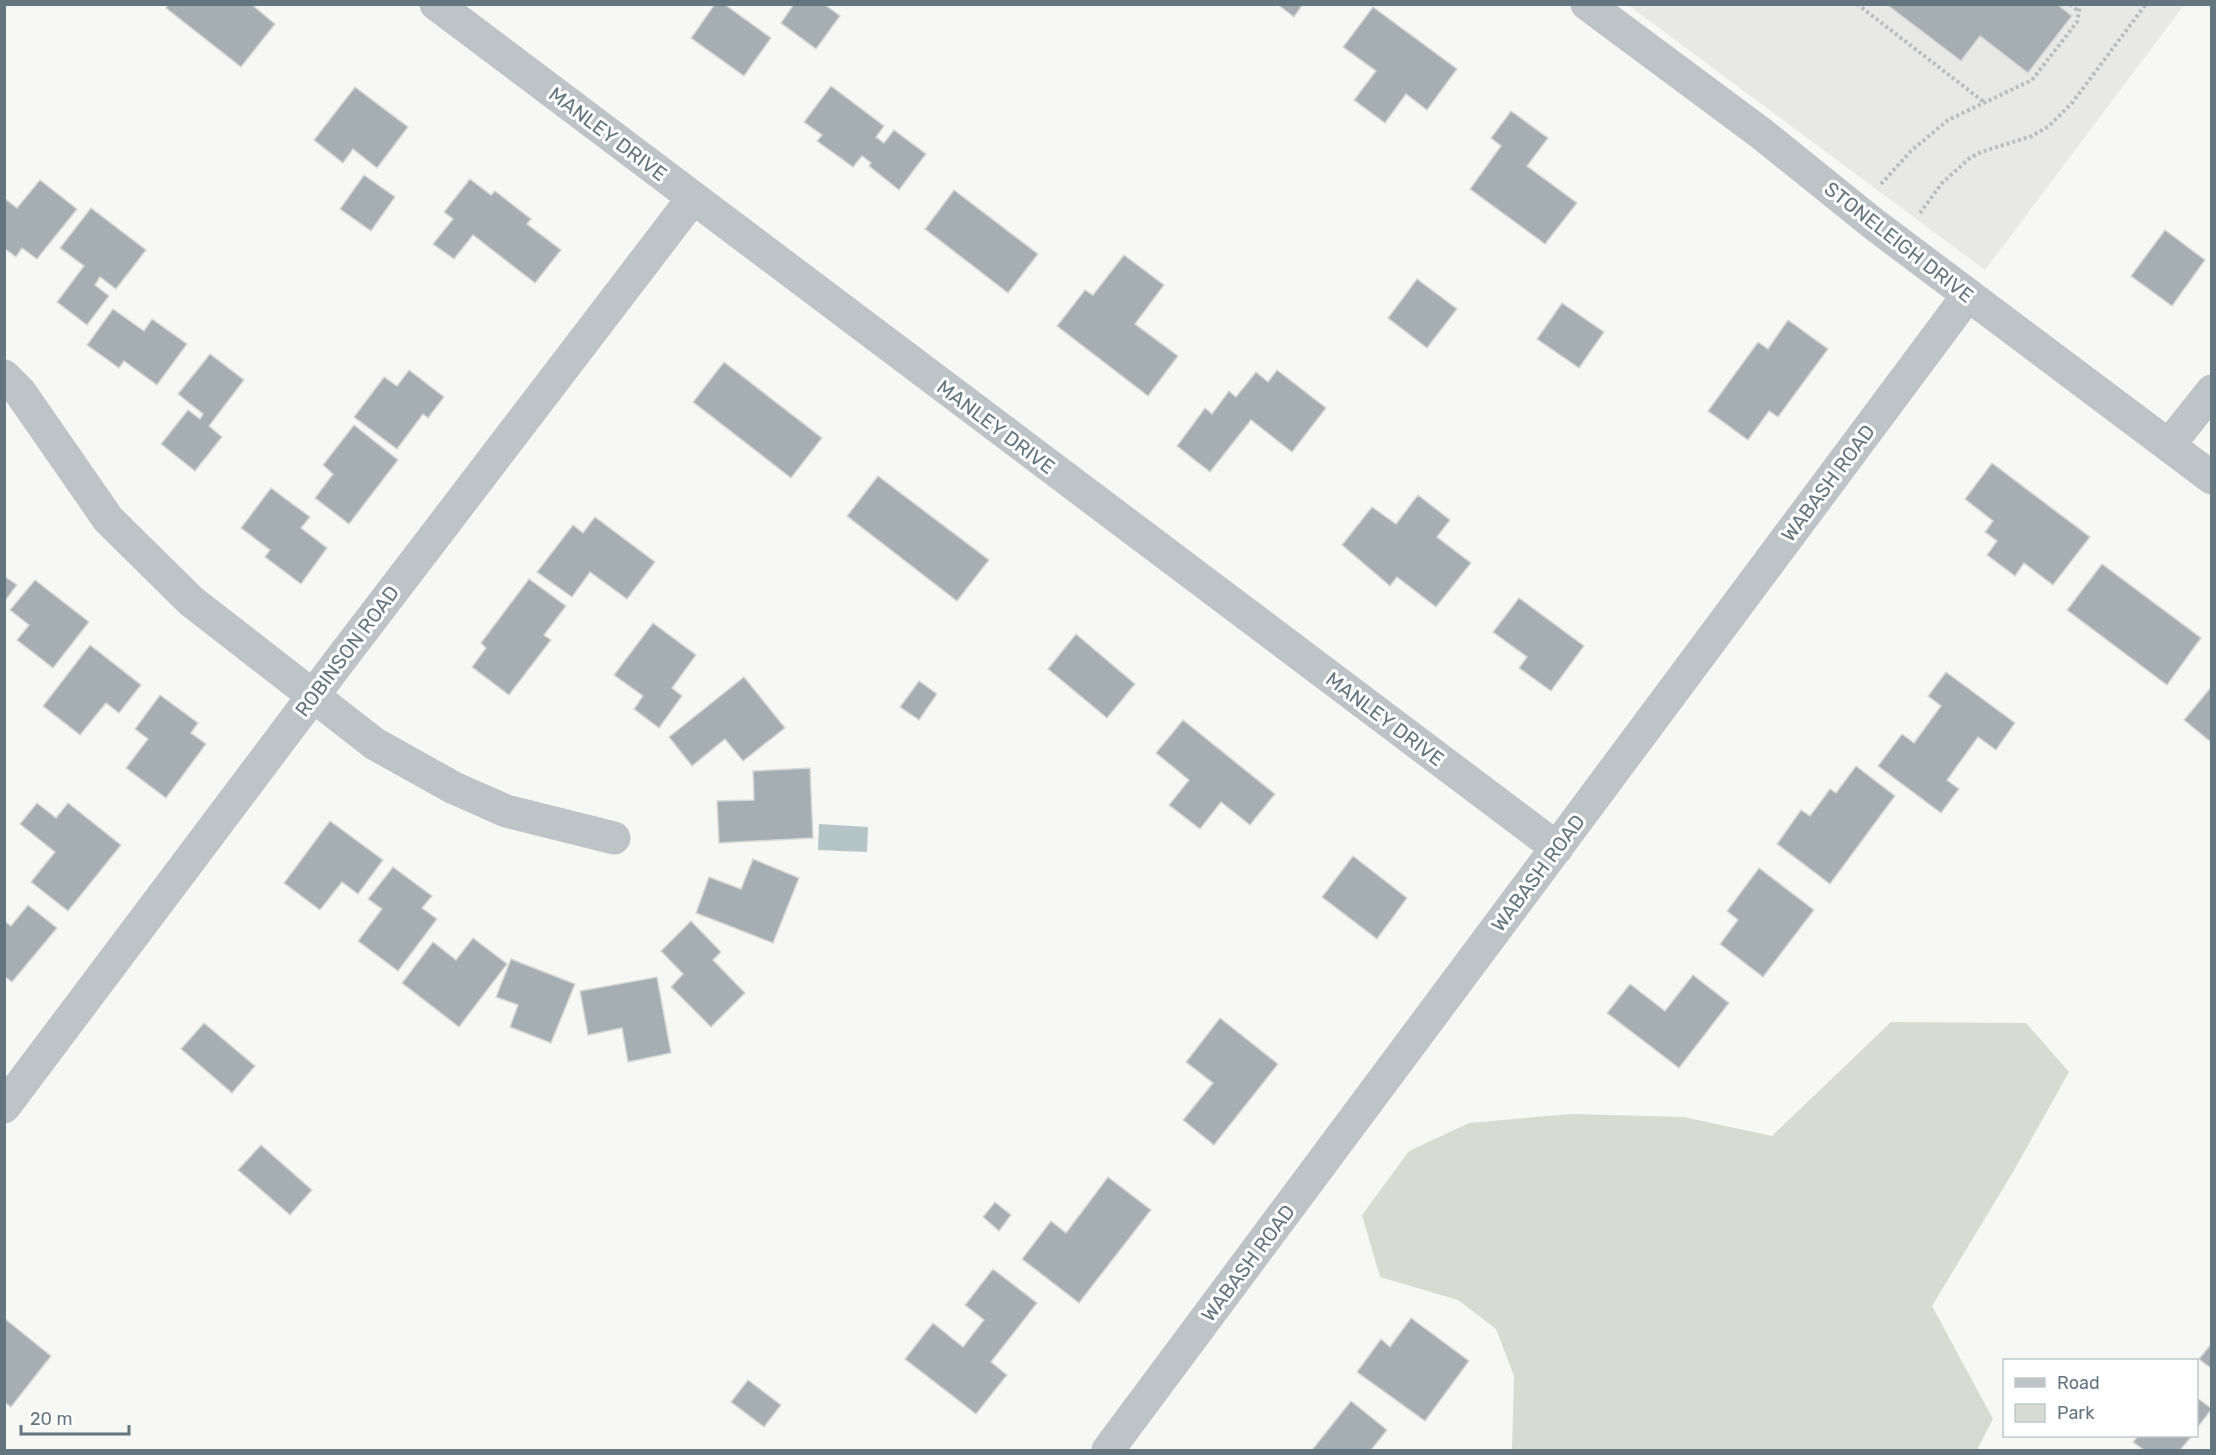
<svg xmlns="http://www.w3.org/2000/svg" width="2216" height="1455" font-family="Rubik,sans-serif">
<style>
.built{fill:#e8e8e7}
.green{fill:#d7dcd3}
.water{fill:#b5c4c6}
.building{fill:#a5afb3;stroke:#d8d8d6;stroke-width:1.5}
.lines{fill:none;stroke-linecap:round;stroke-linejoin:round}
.path{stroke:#babdbf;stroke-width:4;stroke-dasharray:3 3;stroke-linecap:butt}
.street{stroke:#bdc3c6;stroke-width:33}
.labels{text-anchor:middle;stroke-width:6;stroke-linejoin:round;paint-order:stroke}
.street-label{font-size:20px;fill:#63757e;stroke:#fff}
</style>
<rect width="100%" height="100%" fill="#f7f7f4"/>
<path class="built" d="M 1628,5 L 2184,5 L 1985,270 Z"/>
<path class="green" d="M 1891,1022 L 2026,1023 L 2069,1072 L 2013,1172 L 1932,1306 L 1993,1419 L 1977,1450 L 1512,1450 L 1514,1376 L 1496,1329 L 1458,1300 L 1380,1277 L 1362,1215 L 1409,1151 L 1469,1123 L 1570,1114 L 1684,1117 L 1772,1136 Z"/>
<path class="water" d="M 819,824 L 868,827 L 867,852 L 818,850 Z"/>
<g class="building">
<path d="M 168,4 L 251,4 L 275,24 L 241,67 L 166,8 Z"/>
<path d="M 715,4 L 724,4 L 771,38 L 744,76 L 691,38 Z"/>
<path d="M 794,4 L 824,4 L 840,16 L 816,49 L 781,23 Z"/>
<path d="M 1277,4 L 1303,4 L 1294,17 Z"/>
<path d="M 1886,4 L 2057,4 L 2072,16 L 2028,73 L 1980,36 L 1961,61 Z"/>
<path d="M 1373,7 L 1457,69 L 1427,110 L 1406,94 L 1385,123 L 1354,100 L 1376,71 L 1343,47 Z"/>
<path d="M 831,86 L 884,126 L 876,137 L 884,143 L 894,130 L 926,154 L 899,190 L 869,166 L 871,163 L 862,156 L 853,167 L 817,141 L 822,135 L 804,122 Z"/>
<path d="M 355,87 L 408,127 L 377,168 L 353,149 L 343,163 L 314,140 Z"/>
<path d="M 1511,111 L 1548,138 L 1527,166 L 1577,203 L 1545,244 L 1470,189 L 1501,146 L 1491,138 Z"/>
<path d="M 364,175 L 395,197 L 371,231 L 340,209 Z"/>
<path d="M 470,179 L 491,195 L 495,191 L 531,219 L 527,224 L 561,250 L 535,283 L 473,235 L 454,259 L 433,244 L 453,219 L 444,212 Z"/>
<path d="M 40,180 L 77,209 L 37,259 L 22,248 L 16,257 L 4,248 L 4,198 L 17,208 Z"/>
<path d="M 954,190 L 1038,254 L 1008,293 L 925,229 Z"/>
<path d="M 91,208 L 146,250 L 116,289 L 100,277 L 95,285 L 109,296 L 87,325 L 57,302 L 84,266 L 60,248 Z"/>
<path d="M 2165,230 L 2205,260 L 2172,306 L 2131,276 Z"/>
<path d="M 1124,255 L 1164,285 L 1135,324 L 1178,356 L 1148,396 L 1057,326 L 1085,290 L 1093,295 Z"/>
<path d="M 1417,279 L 1457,309 L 1427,348 L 1388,318 Z"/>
<path d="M 1562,303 L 1604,332 L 1579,368 L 1537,339 Z"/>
<path d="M 113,309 L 144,331 L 152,319 L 187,344 L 157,385 L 124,361 L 119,368 L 87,345 Z"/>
<path d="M 1788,320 L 1828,349 L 1778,417 L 1769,411 L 1748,440 L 1708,411 L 1758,342 L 1768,349 Z"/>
<path d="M 210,354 L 244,380 L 209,426 L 222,437 L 195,471 L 161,444 L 188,410 L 200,419 L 203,414 L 178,394 Z"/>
<path d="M 724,362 L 822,438 L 791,478 L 693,402 Z"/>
<path d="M 409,370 L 444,397 L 428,418 L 423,414 L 397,449 L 354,417 L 384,377 L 397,386 Z"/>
<path d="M 1277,370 L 1326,408 L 1292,452 L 1251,420 L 1210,472 L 1177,446 L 1205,408 L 1212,414 L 1229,391 L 1236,397 L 1256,372 L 1268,382 Z"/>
<path d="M 354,425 L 398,460 L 349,524 L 315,498 L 333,474 L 323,465 Z"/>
<path d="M 1992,463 L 2090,537 L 2053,585 L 2024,563 L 2015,576 L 1987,555 L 1997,541 L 1985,532 L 1993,521 L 1965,499 Z"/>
<path d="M 878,476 L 989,560 L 957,601 L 847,516 Z"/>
<path d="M 271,488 L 310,517 L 301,528 L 327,548 L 301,584 L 265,557 L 270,550 L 241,528 Z"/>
<path d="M 1418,495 L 1450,520 L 1437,537 L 1471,563 L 1436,607 L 1397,577 L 1390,586 L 1342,545 L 1372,507 L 1396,524 Z"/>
<path d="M 595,517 L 655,562 L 627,599 L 590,572 L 572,597 L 537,572 L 573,525 L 583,533 Z"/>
<path d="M 2102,564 L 2201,638 L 2167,685 L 2067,610 Z"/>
<path d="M 4,576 L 17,585 L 4,602 Z"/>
<path d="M 529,579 L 566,606 L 544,635 L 551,640 L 509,695 L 472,667 L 486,648 L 481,643 Z"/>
<path d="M 35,580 L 89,622 L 53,668 L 17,640 L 29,625 L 10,610 Z"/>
<path d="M 1519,598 L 1584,646 L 1551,691 L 1519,668 L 1527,657 L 1493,632 Z"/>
<path d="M 653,623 L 696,655 L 672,688 L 682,696 L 659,728 L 634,709 L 643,696 L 614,675 Z"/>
<path d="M 1076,634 L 1135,684 L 1107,718 L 1048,669 Z"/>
<path d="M 90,645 L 141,685 L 119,713 L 106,703 L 80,735 L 43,706 Z"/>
<path d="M 1946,672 L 2015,723 L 1996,750 L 1978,737 L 1947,780 L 1959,789 L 1941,813 L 1878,766 L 1902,734 L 1914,743 L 1941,706 L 1928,696 Z"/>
<path d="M 744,677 L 785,728 L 743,761 L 725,739 L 692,766 L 669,737 Z"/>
<path d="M 919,681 L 937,694 L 919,720 L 900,707 Z"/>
<path d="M 2212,686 L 2212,743 L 2184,720 Z"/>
<path d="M 160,695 L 198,723 L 191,733 L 206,744 L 166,798 L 126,768 L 148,739 L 135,729 Z"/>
<path d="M 1183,720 L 1275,794 L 1250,825 L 1221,802 L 1200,829 L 1169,805 L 1189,780 L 1156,753 Z"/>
<path d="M 1856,766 L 1895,796 L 1830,884 L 1777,844 L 1801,810 L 1810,816 L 1830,789 L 1836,793 Z"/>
<path d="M 810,768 L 813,838 L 719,843 L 717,801 L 754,800 L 753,771 Z"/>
<path d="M 37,803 L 56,818 L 68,803 L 121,845 L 68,911 L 31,882 L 55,852 L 20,824 Z"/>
<path d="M 330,821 L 383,860 L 358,894 L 342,882 L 320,910 L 284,883 Z"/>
<path d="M 1353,856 L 1407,898 L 1377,939 L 1322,897 Z"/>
<path d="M 753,859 L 799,878 L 773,943 L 696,913 L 709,877 L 741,889 Z"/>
<path d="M 393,867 L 432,896 L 422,908 L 437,919 L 398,971 L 358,941 L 382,909 L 368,899 Z"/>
<path d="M 1759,868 L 1814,910 L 1763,977 L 1720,944 L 1738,920 L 1727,911 Z"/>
<path d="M 28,905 L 57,928 L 12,982 L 4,976 L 4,921 L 11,926 Z"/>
<path d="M 691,921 L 721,952 L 713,960 L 745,993 L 711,1027 L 671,987 L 683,974 L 661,951 Z"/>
<path d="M 473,938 L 507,964 L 459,1027 L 402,983 L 433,942 L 456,960 Z"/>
<path d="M 511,959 L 575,984 L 551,1043 L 510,1027 L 518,1005 L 496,997 Z"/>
<path d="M 1693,975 L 1729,1003 L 1679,1068 L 1607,1013 L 1630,984 L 1665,1011 Z"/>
<path d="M 657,977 L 671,1053 L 628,1062 L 622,1028 L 588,1035 L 580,991 Z"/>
<path d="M 1220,1018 L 1278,1064 L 1214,1145 L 1183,1120 L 1213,1083 L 1186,1062 Z"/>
<path d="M 204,1023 L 255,1066 L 232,1093 L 181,1049 Z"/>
<path d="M 261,1145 L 312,1190 L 290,1215 L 238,1170 Z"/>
<path d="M 1108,1177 L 1151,1210 L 1079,1303 L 1022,1259 L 1051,1221 L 1066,1233 Z"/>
<path d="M 995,1202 L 1011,1215 L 999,1231 L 983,1217 Z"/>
<path d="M 993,1269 L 1037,1303 L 991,1362 L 1007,1375 L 976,1414 L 905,1359 L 933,1323 L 963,1347 L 984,1320 L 965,1305 Z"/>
<path d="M 4,1318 L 51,1356 L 11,1407 L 4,1402 Z"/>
<path d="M 1411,1318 L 1469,1361 L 1425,1421 L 1357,1372 L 1381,1339 L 1390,1347 Z"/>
<path d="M 2212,1343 L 2212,1369 L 2199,1359 Z"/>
<path d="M 748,1380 L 781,1405 L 764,1427 L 731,1402 Z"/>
<path d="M 2196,1397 L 2212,1409 L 2196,1429 Z"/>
<path d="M 1351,1401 L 1387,1430 L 1371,1450 L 1312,1450 Z"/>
<path d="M 2138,1436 L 2192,1436 L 2180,1450 L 2144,1450 L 2133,1442 Z"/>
</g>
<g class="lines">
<g class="path">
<path d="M 1857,4 L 1984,102"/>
<path d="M 2070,4 L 2079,12"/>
<path d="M 1881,184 L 1911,151 L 1948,120 L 2032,80 L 2077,22 L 2080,4"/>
<path d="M 1920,213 L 1942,183 L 1970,158 L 1981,152 L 2032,136 L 2049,126 L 2072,103 L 2146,4"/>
</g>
<g class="street">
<path d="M 436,4 L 1557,848"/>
<path d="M 1587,4 L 1762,134 L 1875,225 L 2212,478"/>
<path d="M 4,376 L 20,392 L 108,519 L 191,601 L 375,744 L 454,788 L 506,811 L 614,838"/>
<path d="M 2169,445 L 2212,391"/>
<path d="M 4,1107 L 337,664 L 693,198"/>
<path d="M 1108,1450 L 1968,295"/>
</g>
</g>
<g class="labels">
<g class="street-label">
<text transform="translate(608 134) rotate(37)" y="7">MANLEY DRIVE</text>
<text transform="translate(1899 242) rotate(38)" y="7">STONELEIGH DRIVE</text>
<text transform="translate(996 427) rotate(37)" y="7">MANLEY DRIVE</text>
<text transform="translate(1828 483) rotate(-53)" y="7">WABASH ROAD</text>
<text transform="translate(347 651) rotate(-53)" y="7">ROBINSON ROAD</text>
<text transform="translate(1385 719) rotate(37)" y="7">MANLEY DRIVE</text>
<text transform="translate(1538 873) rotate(-53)" y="7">WABASH ROAD</text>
<text transform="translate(1248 1263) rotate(-53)" y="7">WABASH ROAD</text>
</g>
</g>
<rect width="2216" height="1455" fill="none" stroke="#63757e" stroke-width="12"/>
<rect x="2003" y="1359" width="195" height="78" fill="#ffffff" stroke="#c1c8cb" stroke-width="1.5"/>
<rect x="2015" y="1378" width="30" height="9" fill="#bdc3c6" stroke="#c1c8cb" stroke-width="1.5"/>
<text x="2057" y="1389" font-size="18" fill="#63757e">Road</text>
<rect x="2015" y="1404" width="30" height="18" fill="#d7dcd3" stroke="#c1c8cb" stroke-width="1.5"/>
<text x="2057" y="1419" font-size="18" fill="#63757e">Park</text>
<path d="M21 1425v9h108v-9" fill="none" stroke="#63757e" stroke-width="3"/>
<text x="30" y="1425" font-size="18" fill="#63757e" stroke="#ffffff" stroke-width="4.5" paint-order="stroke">20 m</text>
</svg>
